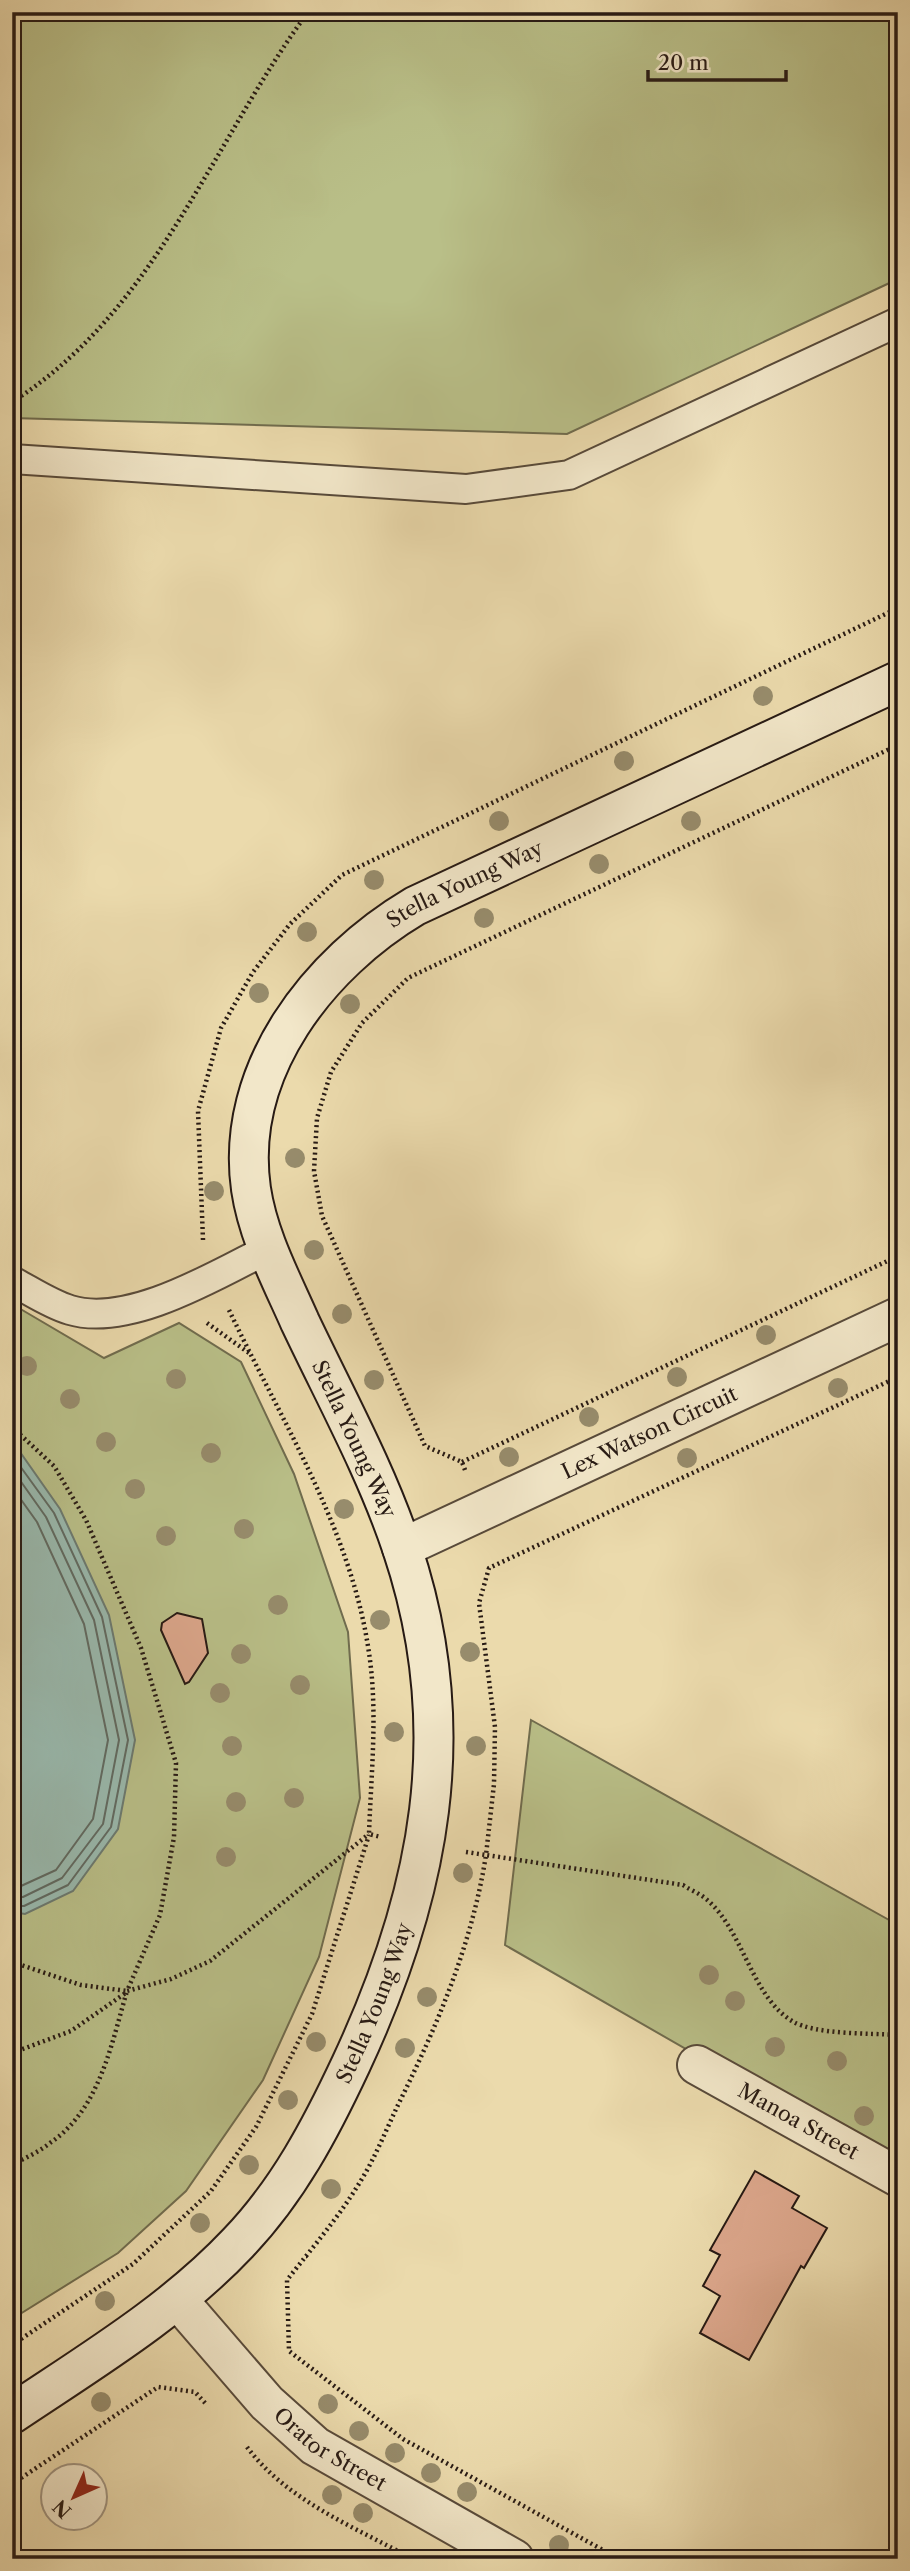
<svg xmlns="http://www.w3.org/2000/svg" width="910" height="2571" font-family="'Libre Caslon Text',serif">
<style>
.green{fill:#b9bf88;stroke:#706c4e;stroke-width:2}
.water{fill:#99baaf;stroke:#6b7a71;stroke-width:2}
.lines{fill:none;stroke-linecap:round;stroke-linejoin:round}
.shore{stroke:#606a62;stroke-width:2}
.building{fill:#dca78c;stroke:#271a14;stroke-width:2}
.lane-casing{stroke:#584a3a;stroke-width:32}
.street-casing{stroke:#584a3a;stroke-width:42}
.secondary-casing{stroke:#271a14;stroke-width:42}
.path{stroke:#271a14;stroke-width:4.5;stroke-dasharray:2 3.5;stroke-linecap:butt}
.lane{stroke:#f2e7c9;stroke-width:28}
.street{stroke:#f2e7c9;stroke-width:38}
.secondary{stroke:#f2e7c9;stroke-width:38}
.tree{fill:#978c6c}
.labels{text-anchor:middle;stroke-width:5;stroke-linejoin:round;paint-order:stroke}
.street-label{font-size:21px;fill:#271a14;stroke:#f2e7c9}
</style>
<rect width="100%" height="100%" fill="#ebdaac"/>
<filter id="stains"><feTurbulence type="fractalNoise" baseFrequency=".00286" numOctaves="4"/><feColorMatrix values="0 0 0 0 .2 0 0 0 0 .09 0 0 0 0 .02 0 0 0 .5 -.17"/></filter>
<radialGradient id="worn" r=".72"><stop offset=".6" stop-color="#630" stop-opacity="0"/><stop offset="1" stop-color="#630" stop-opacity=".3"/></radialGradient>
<g class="green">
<path d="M 12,12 L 898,12 L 898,279 L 567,434 L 12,418 Z"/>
<path d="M 12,1304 L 104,1358 L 179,1323 L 241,1362 L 294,1474 L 348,1632 L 360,1798 L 319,1957 L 263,2080 L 186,2191 L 118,2253 L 12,2319 Z"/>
<path d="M 531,1720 L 898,1925 L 898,2171 L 505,1945 Z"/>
</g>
<path class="water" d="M 12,1447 L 20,1452 L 60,1509 L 109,1615 L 135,1740 L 118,1829 L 73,1891 L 25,1914 L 12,1912 Z"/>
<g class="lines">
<g class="shore">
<path d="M 12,1455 L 54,1513 L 102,1617 L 128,1740 L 111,1827 L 68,1885 L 24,1906 L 12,1906"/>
<path d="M 12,1469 L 46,1517 L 94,1620 L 119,1740 L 103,1824 L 62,1878 L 23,1897 L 12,1897"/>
<path d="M 12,1487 L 37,1522 L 84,1624 L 108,1740 L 93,1819 L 56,1870 L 21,1886 L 12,1886"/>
</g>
</g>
<g class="building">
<path d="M 177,1613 L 202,1619 L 208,1653 L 189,1682 L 185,1684 L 161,1630 L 162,1623 Z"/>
<path d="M 755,2171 L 799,2196 L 792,2208 L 827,2228 L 804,2268 L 801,2266 L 749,2360 L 700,2333 L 720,2296 L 703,2286 L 720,2255 L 710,2250 Z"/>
</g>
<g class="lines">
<g class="lane-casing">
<g id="lane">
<path d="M 12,459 L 466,489 L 569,475 L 898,322"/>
<path d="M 12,1281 C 31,1291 50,1304 70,1310 C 129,1328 216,1275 268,1249"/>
</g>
</g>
<g class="street-casing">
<g id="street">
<path id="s1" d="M 402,1548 L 898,1317"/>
<path id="s2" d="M 697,2065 L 898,2177"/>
<path id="s3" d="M 178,2300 L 267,2403 L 315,2446 L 514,2559"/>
</g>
</g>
<g class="secondary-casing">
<g id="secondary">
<path id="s4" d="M 12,2414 C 91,2361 173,2312 238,2243 C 288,2191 321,2128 351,2064 C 430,1895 463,1729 402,1548 C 376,1470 335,1396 300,1322 C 281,1279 258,1236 251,1189 C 234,1070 319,963 415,906 L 898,681"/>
</g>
</g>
<g class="path">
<path d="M 12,402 C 155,312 212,143 308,12"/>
<path d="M 203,1240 L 198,1111 L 221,1028 L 253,972 L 290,924 L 342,875 L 898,608"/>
<path d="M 229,1310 C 281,1420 352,1532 369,1653 C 378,1712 371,1775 369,1834 L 381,1837"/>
<path d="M 207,1323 L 249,1353"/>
<path d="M 898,1377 L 489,1568 L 479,1603 L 495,1727 L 494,1784 L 486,1855 L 683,1885 C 690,1890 699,1893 706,1899 C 743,1929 751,1996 792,2021 C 815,2035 870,2033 898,2035"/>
<path d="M 12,1427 L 54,1466 L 86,1520 L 141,1648 L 176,1763 L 174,1837 L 160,1915 L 127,1991 L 171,1979 L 210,1961 L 369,1834"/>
<path d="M 462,1462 L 898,1256"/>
<path d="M 465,1470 L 462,1462 L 425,1446 L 322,1216 L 314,1171 L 317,1118 L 331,1072 L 362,1023 L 408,978 L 898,745"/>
<path d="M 466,1852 L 486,1855 C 472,1944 438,2024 398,2105 C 386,2130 375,2158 360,2182 C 339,2217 312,2248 287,2280 L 289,2351 L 403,2439 L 619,2559"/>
<path d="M 12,1962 L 81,1985 L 127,1991 C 111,2045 100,2109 50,2143 C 39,2152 25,2158 12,2165"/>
<path d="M 12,2053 L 71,2031 L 127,1992"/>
<path d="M 12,2345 L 133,2264 L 211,2191 L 256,2127 L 312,2014 L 369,1835"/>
<path d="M 247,2447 C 286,2500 356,2528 413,2559"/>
<path d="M 12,2484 L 158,2387 L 195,2392 L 207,2405"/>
</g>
<use href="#lane" class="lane"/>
<use href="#street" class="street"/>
<use href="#secondary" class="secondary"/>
</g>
<g class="tree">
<circle cx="763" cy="696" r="10"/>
<circle cx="624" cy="761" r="10"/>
<circle cx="499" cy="821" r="10"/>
<circle cx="691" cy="821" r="10"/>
<circle cx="599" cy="864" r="10"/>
<circle cx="374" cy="880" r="10"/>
<circle cx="484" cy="918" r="10"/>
<circle cx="307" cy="932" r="10"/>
<circle cx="259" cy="993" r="10"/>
<circle cx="350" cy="1004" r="10"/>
<circle cx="295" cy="1158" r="10"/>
<circle cx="214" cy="1191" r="10"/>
<circle cx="314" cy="1250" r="10"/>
<circle cx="342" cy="1314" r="10"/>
<circle cx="766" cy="1335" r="10"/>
<circle cx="27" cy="1366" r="10"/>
<circle cx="677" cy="1377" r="10"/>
<circle cx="176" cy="1379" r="10"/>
<circle cx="374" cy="1380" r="10"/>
<circle cx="838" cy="1388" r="10"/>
<circle cx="70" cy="1399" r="10"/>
<circle cx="589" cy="1417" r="10"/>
<circle cx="106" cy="1442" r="10"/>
<circle cx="211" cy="1453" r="10"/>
<circle cx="509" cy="1457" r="10"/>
<circle cx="687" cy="1458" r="10"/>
<circle cx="135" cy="1489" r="10"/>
<circle cx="344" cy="1509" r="10"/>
<circle cx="244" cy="1529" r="10"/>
<circle cx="166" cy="1536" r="10"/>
<circle cx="278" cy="1605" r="10"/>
<circle cx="380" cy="1620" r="10"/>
<circle cx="470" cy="1652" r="10"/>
<circle cx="241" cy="1654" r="10"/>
<circle cx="300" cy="1685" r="10"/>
<circle cx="220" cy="1693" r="10"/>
<circle cx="394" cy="1732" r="10"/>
<circle cx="232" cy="1746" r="10"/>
<circle cx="476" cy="1746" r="10"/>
<circle cx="294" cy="1798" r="10"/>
<circle cx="236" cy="1802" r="10"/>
<circle cx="226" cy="1857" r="10"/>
<circle cx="463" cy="1873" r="10"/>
<circle cx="709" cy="1975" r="10"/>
<circle cx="427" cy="1997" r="10"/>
<circle cx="735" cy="2001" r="10"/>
<circle cx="316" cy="2042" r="10"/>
<circle cx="775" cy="2047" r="10"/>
<circle cx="405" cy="2048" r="10"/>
<circle cx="837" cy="2061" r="10"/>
<circle cx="288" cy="2100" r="10"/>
<circle cx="864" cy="2116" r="10"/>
<circle cx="249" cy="2165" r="10"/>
<circle cx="331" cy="2189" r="10"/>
<circle cx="200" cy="2223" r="10"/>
<circle cx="105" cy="2301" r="10"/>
<circle cx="101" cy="2402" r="10"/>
<circle cx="328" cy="2404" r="10"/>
<circle cx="359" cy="2431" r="10"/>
<circle cx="395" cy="2453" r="10"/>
<circle cx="431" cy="2473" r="10"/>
<circle cx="467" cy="2492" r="10"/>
<circle cx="332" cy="2495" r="10"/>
<circle cx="363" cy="2513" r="10"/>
<circle cx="559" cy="2545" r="10"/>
</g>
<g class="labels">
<g class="street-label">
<text dy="7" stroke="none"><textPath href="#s4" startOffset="1820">Stella Young Way</textPath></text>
<text dy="7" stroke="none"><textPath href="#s1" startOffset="273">Lex Watson Circuit</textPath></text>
<text transform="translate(354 1439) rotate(65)" y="7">Stella Young Way</text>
<text dy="7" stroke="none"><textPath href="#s4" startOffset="562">Stella Young Way</textPath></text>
<text dy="7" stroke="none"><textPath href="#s2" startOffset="116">Manoa Street</textPath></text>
<text dy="7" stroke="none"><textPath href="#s3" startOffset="215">Orator Street</textPath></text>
</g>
</g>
<rect width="910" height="2571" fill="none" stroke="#ebdaac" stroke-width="42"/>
<rect x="14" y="14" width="882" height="2543" fill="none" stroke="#271a14" stroke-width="3.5"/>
<rect x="21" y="21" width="868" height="2529" fill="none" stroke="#271a14" stroke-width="2"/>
<g transform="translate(74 2497) rotate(225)"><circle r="33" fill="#f2e7c9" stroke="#a19581" stroke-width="2"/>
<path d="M0-5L12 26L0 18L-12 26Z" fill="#8f2418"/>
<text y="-10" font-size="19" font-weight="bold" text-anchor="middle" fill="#271a14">N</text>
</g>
<path d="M648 70v10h138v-10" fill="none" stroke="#271a14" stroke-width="3.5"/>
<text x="658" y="70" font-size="21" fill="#271a14" stroke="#f2e7c9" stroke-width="5" paint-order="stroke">20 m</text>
<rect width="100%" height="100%" filter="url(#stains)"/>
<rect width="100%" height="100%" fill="url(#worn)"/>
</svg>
